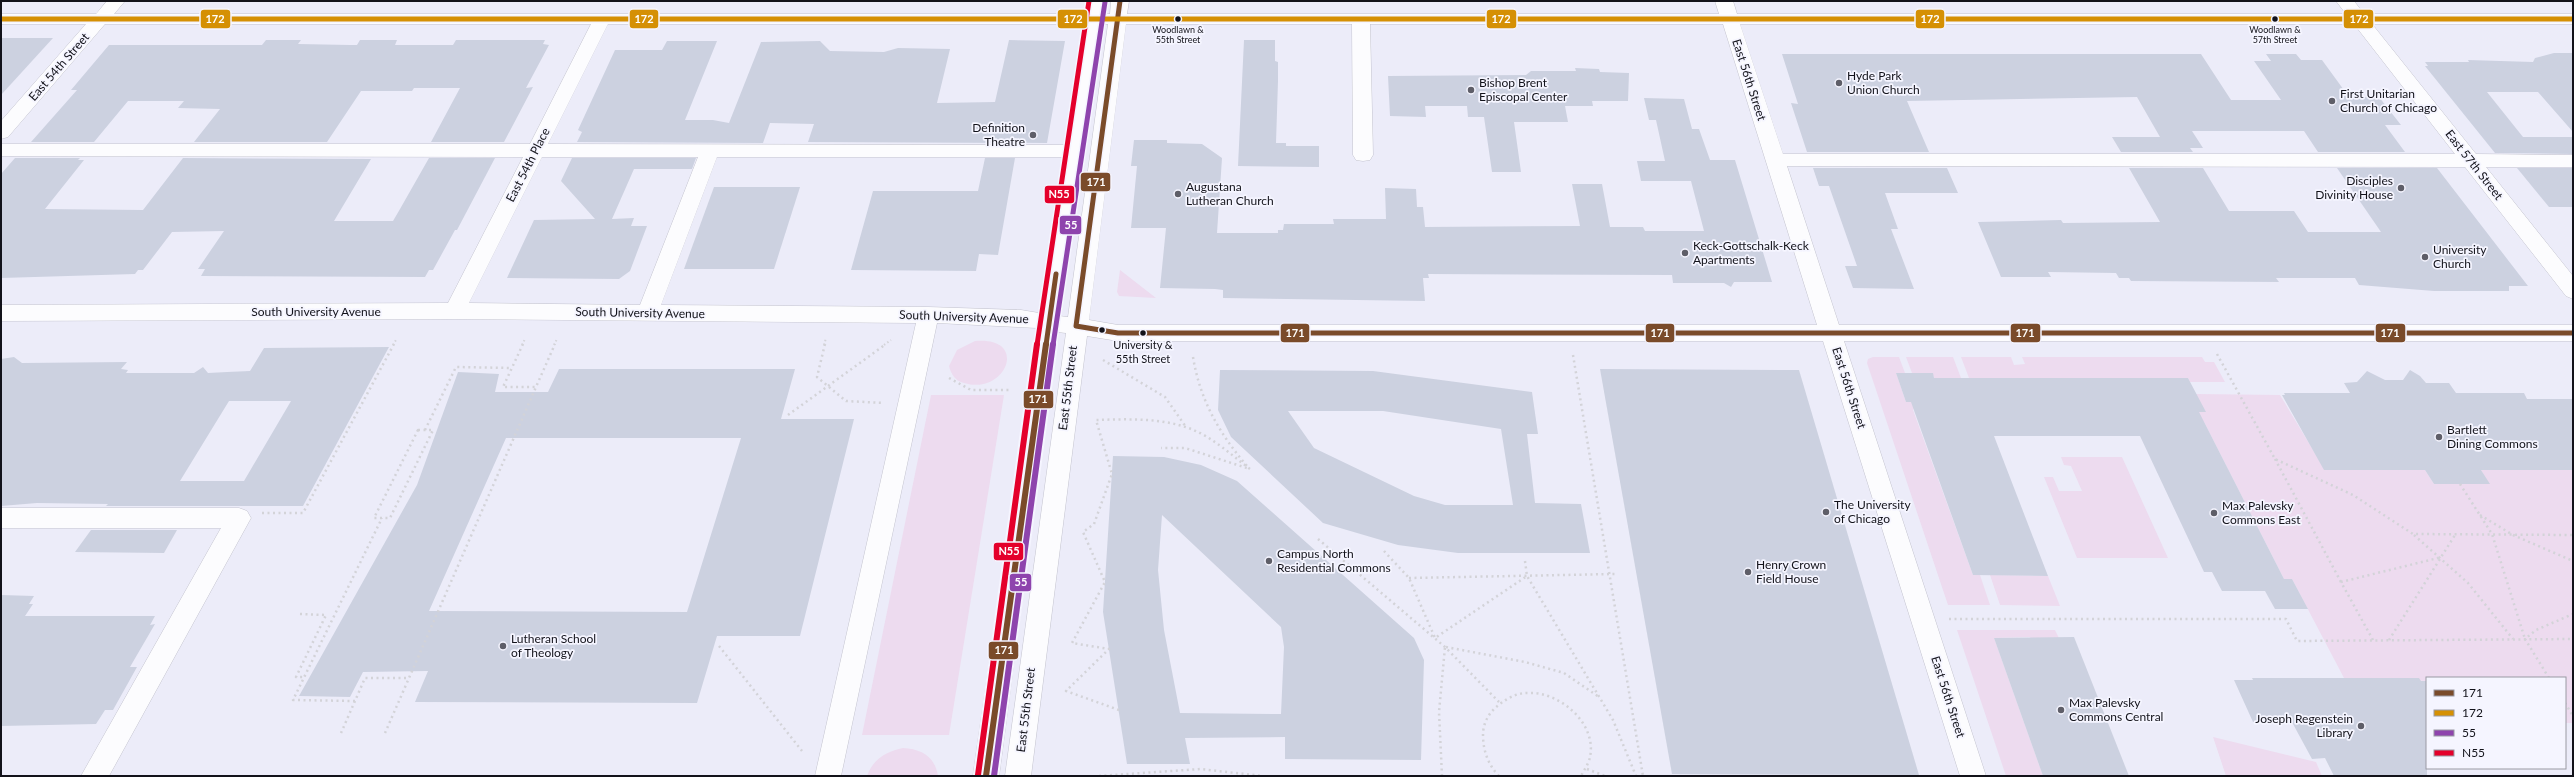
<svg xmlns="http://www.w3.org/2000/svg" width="2574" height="777" font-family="Lato,sans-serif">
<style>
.green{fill:#eddbef}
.building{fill:#ccd1e0;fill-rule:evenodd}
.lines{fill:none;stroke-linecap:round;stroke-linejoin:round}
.minor-casing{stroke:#c4c4cf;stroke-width:1}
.path-far1{stroke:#d3d3d8;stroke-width:2;stroke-dasharray:1.5 2.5;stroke-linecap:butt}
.path{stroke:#d3d3d8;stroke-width:2.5;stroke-dasharray:2 3.5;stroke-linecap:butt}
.minor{fill:#fcfcfe;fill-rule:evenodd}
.bus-1-far1-casing{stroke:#f5f5ff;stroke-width:8}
.bus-1-casing{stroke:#f5f5ff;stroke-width:10}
.bus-2-casing{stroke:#f5f5ff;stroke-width:8}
.bus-3-far1-casing{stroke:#f5f5ff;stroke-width:8}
.bus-3-casing{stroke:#f5f5ff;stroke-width:10}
.bus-4-far1-casing{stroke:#f5f5ff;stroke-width:8}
.bus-4-casing{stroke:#f5f5ff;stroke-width:10}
.bus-1-far1{stroke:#7a4b2a;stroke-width:5}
.bus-1{stroke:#7a4b2a;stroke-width:6}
.bus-2{stroke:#d59004;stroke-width:5}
.bus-3-far1{stroke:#8e44ad;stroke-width:5}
.bus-3{stroke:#8e44ad;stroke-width:6}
.bus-4-far1{stroke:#e4002b;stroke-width:5}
.bus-4{stroke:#e4002b;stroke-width:6}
.bus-dot{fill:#12121a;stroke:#f5f5ff;stroke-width:1.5}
.poi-dot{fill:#5e5e68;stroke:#f5f5ff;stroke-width:1.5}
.labels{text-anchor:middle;stroke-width:3.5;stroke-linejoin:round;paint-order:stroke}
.far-bus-label{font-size:9px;fill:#12121a;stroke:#f5f5ff}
.bus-label{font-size:11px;fill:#12121a;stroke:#f5f5ff}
.street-label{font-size:12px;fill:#12121a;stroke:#f5f5ff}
.poi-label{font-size:12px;fill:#12121a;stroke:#f5f5ff;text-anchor:start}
.line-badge{stroke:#f5f5ff;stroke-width:1.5}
.badge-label{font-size:11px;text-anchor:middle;font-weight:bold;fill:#fff}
</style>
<rect width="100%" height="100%" fill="#ececf9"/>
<g class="green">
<path d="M 1120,270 L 1156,298 L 1119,296 L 1117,292 Z"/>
<path d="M 975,341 C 1030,336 1006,396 964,383 C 955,381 951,374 949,366 L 957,350 Z"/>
<path d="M 1873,357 L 1899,357 L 1905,373 L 1896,373 L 1906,402 L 1918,402 L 1913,410 L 1973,575 L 1980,575 L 1990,605 L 1948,605 L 1867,363 L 1868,359 Z"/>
<path d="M 1906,357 L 1953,357 L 1961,378 L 1942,378 L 1937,384 L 1932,373 L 1912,373 Z"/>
<path d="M 1961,357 L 2011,357 L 2014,365 L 2025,364 L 2022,357 L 2202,357 L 2205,362 L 2214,362 L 2225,382 L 2190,382 L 2188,378 L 1969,378 Z"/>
<path d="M 2196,394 L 2280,395 L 2325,470 L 2425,470 L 2434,484 L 2489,484 L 2481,470 L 2573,470 L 2572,723 L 2565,723 L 2565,678 L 2427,678 L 2427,681 L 2344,678 L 2292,579 L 2284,579 L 2204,422 L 2195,421 L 2190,412 Z"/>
<path d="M 931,395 L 1004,395 L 949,735 L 862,735 Z"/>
<path d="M 2061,457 L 2122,457 L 2168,558 L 2077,558 L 2044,477 L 2053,477 L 2059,491 L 2082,491 L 2071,466 L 2064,465 Z"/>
<path d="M 1990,575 L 2048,576 L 2060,606 L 2000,605 Z"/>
<path d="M 1957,630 L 2055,630 L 2059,638 L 2032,643 L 2030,637 L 1994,638 L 2043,776 L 2006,776 Z"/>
<path d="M 2213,737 L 2316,762 L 2322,776 L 2226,776 Z"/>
<path d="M 903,748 C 922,749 935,757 938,776 L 867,776 C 873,759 887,751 903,748 Z"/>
</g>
<g class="building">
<path d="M 1,38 L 53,38 L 1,95 Z"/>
<path d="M 266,40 L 301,40 L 298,44 L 350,45 L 357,45 L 360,40 L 397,40 L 395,45 L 453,45 L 456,40 L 545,40 L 543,44 L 549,45 L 526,88 L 533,87 L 504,142 L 431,142 L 460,88 L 414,88 L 412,91 L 361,91 L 327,142 L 194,142 L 220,109 L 178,108 L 184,101 L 128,101 L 94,142 L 31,142 L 77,90 L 71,90 L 109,45 L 262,45 Z"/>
<path d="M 1009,40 L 1065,41 L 1047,143 L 808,142 L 814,124 L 770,123 L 763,143 L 577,142 L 582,132 L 578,130 L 615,50 L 662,50 L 667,41 L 717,41 L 685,120 L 713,120 L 729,123 L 761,42 L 820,41 L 830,51 L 884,52 L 898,48 L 950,49 L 937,103 L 995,102 Z"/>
<path d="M 1244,40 L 1275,40 L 1275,61 L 1278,62 L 1278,81 L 1276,143 L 1286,143 L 1286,146 L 1319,146 L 1319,167 L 1238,166 Z"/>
<path d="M 2554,53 L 2573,53 L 2573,132 L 2538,92 L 2487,92 L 2523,137 L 2573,137 L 2573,154 L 2495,153 L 2425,66 L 2428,66 L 2425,62 L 2469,62 L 2468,60 L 2533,62 L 2535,58 Z"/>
<path d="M 1782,54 L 2201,54 L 2231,100 L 2281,100 L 2254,61 L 2271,61 L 2266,54 L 2296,54 L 2301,60 L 2322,60 L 2349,97 L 2379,97 L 2401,125 L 2385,125 L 2405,152 L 2318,152 L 2304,131 L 2192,131 L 2203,148 L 2190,148 L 2193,152 L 2121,152 L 2112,137 L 2160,137 L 2137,97 L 1907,101 L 1929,152 L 1807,152 L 1791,103 L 1798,104 Z"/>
<path d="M 1575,68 L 1599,69 L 1600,72 L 1629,73 L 1628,101 L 1592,101 L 1593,106 L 1565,106 L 1568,122 L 1514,122 L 1521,172 L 1492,172 L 1484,117 L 1468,117 L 1467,106 L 1425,106 L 1426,117 L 1390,116 L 1388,76 L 1526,75 L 1531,71 L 1576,71 Z"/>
<path d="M 1644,98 L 1684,99 L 1692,129 L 1699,129 L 1710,160 L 1735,160 L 1772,282 L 1734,282 L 1731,287 L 1724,283 L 1673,283 L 1672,275 L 1428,274 L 1429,278 L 1423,278 L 1425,301 L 1223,298 L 1223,290 L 1215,289 L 1160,288 L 1166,228 L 1131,228 L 1137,166 L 1131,166 L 1134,140 L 1167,140 L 1167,143 L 1202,144 L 1222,158 L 1217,233 L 1278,233 L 1278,230 L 1283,230 L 1284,224 L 1334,224 L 1333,219 L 1386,219 L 1385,188 L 1416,189 L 1417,207 L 1423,207 L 1425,227 L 1580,226 L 1572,184 L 1602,184 L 1610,227 L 1643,227 L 1645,231 L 1704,231 L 1691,181 L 1641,181 L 1637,161 L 1665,161 L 1656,120 L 1649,120 Z"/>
<path d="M 15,158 L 80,158 L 78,160 L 84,160 L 45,209 L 143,210 L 183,158 L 371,159 L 334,221 L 393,221 L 400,209 L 429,158 L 495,158 L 457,230 L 455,230 L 433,270 L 429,270 L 425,277 L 201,276 L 205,269 L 198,269 L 224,231 L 172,232 L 143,270 L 138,270 L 135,274 L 1,278 L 1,174 Z"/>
<path d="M 572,158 L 696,158 L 692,169 L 634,169 L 612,219 L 634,218 L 631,226 L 647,226 L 630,271 L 619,279 L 507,278 L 534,220 L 595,219 L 561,181 Z"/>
<path d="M 985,158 L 1015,158 L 998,255 L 979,254 L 976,271 L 851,270 L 873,191 L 978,191 Z"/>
<path d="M 1813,168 L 1947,168 L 1958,193 L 1885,193 L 1898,229 L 1891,229 L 1914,289 L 1853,288 L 1845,266 L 1857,266 L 1829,186 L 1819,186 Z"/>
<path d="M 2129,168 L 2203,168 L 2229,211 L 2294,211 L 2308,232 L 2381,232 L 2337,168 L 2437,168 L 2528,286 L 2509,286 L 2509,291 L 2434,291 L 2359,285 L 2355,278 L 2276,278 L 2279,282 L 2131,281 L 2129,278 L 2119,278 L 2116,273 L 2048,272 L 2051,277 L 2001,277 L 1978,222 L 2061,220 L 2063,223 L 2160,222 Z"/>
<path d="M 2517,168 L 2573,168 L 2573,207 L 2549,207 Z"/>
<path d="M 714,187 L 800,187 L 774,269 L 684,269 Z"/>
<path d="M 389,347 L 303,506 L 106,506 L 108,504 L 37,503 L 1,506 L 1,359 L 14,357 L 22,363 L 127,362 L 121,369 L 128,370 L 126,373 L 194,373 L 203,367 L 208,373 L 227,372 L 250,371 L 264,348 ZM 229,401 L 291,401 L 244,481 L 180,481 Z"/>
<path d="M 559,369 L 795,369 L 781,419 L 854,419 L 800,636 L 717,636 L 697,703 L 415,702 L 428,671 L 363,672 L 350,697 L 299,696 L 417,485 L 458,372 L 499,374 L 495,392 L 548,392 ZM 506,438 L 741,438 L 687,612 L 429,611 Z"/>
<path d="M 1600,369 L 1799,370 L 1919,775 L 1672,774 Z"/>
<path d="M 1220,370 L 1373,371 L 1532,392 L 1538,434 L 1527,434 L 1535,503 L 1581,504 L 1590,553 L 1458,553 L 1398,545 L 1323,523 L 1231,437 L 1218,410 ZM 1288,411 L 1383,411 L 1501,429 L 1513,505 L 1445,505 L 1414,496 L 1314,448 Z"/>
<path d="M 2410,370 L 2420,376 L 2426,383 L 2449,383 L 2456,393 L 2524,393 L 2527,399 L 2573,399 L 2573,470 L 2481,470 L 2490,484 L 2434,484 L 2425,470 L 2324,470 L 2282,395 L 2285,395 L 2284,393 L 2350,393 L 2344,383 L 2357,382 L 2367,371 L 2385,380 L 2403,380 Z"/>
<path d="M 1896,373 L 1933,373 L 1934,378 L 2188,378 L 2206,412 L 2199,412 L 2284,579 L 2292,579 L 2308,609 L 2275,609 L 2265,591 L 2222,591 L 2212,572 L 2204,572 L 2140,436 L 1994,436 L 2048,576 L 1973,575 L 1911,402 L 1906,402 Z"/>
<path d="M 1113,456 L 1164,457 L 1201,465 L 1237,481 L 1414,638 L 1424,660 L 1421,760 L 1285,759 L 1285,737 L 1185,738 L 1190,764 L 1127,764 L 1103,612 ZM 1162,515 L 1281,627 L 1284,647 L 1281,714 L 1180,713 L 1164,630 L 1158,570 Z"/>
<path d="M 91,530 L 177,530 L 164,553 L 75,552 Z"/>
<path d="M 1,595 L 34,596 L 29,604 L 33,604 L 25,616 L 155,616 L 150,625 L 155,624 L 130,667 L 137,667 L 113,710 L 105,710 L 96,724 L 1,726 Z"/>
<path d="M 2074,637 L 2129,776 L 2043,776 L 1994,638 Z"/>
<path d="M 2252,678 L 2419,678 L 2421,681 L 2427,681 L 2427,776 L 2334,776 L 2325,758 L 2312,759 L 2293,724 L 2253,722 L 2234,680 L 2253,680 Z"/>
</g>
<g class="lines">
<g class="minor-casing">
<g id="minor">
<path d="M 107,1 L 125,1 L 114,14 L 1086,14 L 1088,1 L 1106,1 L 1104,14 L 1110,14 L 1111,1 L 1129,1 L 1127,14 L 1719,14 L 1715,1 L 1733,1 L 1737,14 L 2346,14 L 2336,1 L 2354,1 L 2364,14 L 2573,14 L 2573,24 L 2372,24 L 2476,154 L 2573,155 L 2573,167 L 2486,167 L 2573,276 L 2573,299 L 2566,296 L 2465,167 L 1787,166 L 1839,325 L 2573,325 L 2573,341 L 1844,341 L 1986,776 L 1960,776 L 1823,341 L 1118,341 L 1087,336 L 1031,776 L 1005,776 L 1066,333 L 1057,332 L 999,776 L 973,776 L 1037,328 L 937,323 L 841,776 L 815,776 L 916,323 L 455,319 L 1,321 L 1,305 L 448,303 L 523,157 L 1,156 L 1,144 L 530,144 L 591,24 L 105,24 L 8,137 L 1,139 L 1,121 L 86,24 L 1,24 L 1,14 L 96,14 ZM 608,24 L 1085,24 L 1066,145 L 548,144 ZM 1102,24 L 1108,24 L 1068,317 L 1059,316 ZM 1126,24 L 1352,24 L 1353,155 L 1356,160 L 1363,161 L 1370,160 L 1373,155 L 1370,24 L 1723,24 L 1817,325 L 1118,325 L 1089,320 ZM 1740,24 L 2354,24 L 2455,154 L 1783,154 ZM 542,157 L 698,157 L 640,305 L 469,303 ZM 717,157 L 1064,157 L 1039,313 L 1021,310 L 928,307 L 661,305 Z"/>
<path d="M 1,508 L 239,508 L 247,511 L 251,518 L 109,776 L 81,776 L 221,528 L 1,528 Z"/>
</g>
</g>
<g class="path-far1">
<path d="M 393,345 L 396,340"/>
<path d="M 522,345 L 525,339"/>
<path d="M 554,345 L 557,339"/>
<path d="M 824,345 L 826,338"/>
<path d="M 884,345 L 891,340"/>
</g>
<g class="path">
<path d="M 523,344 L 503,387 L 536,387 L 555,344"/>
<path d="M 825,344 L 817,377 L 846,401 L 884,403"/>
<path d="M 2217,354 L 2275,459 L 2353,495 L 2413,534 L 2573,535"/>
<path d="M 1573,355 L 1643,776"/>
<path d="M 1193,357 C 1200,400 1219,433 1247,466"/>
<path d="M 1103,360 L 1165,397 L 1186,427"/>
<path d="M 949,378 L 971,390 L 1009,390"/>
<path d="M 788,415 L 886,344"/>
<path d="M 418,430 L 433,430 L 390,518 L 374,518 Z"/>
<path d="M 425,430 L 456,367 L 512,368"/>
<path d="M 2275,459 L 2341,582"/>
<path d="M 2460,484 L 2492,534 L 2525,639"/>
<path d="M 262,513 L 303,513 L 394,344"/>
<path d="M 2480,515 L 2513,535 L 2573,561"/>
<path d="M 2414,535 L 2468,583 L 2513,639"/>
<path d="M 1318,539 L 1445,647 L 1499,702"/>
<path d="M 1384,551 L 1409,578 L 1435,638 L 1527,576"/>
<path d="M 1525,561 L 1527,576 L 1613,720 L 1636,776"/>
<path d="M 1409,578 L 1615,574"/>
<path d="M 300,614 L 326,615 L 296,677 L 304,677"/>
<path d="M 1949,619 L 2286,619 L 2297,641 L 2573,639"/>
<path d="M 2373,640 L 2341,582 L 2442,557"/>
<path d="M 2389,640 L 2455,535"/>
<path d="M 719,646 L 802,751"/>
<path d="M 1446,647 L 1525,662 L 1564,673 L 1599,697"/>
<path d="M 2549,678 L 2525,639 L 2536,630 L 2573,614"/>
<path d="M 355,701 L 293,700 L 382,518"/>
<path d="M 2565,703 L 2573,716"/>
<path d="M 1119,710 L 1066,691 L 1109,649 L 1072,643 L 1105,582 L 1083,532 L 1094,524 L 1112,474 L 1096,420 C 1131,419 1170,417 1202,434 C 1220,444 1234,457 1250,469 L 1185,448 L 1161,448"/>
<path d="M 341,733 L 365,678 L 409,678"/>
<path d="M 385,733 L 536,387"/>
<path d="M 1587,769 L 1605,776"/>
<path d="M 1099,776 L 1200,769 L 1263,776"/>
<path d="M 1442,776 L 1439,712 L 1445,647"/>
<path d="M 1499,776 C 1488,765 1483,750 1483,735 C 1483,722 1490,711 1500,704 C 1509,697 1519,692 1531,693 C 1561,693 1597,724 1590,757 C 1589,763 1584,770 1581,776"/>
</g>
<use href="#minor" class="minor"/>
<g class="bus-1-far1-casing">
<g id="bus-1-far1">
<path d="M 1120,1 L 1076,326 L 1118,333 L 2573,333"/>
<path d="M 1046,345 L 1056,274"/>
</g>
</g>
<g class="bus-1-casing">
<path id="bus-1" d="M 986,776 L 1046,344"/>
</g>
<g class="bus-2-casing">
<path id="bus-2" d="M 1,19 L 2573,19"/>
</g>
<g class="bus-3-far1-casing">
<path id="bus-3-far1" d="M 1053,345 L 1105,2"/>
</g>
<g class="bus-3-casing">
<path id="bus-3" d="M 994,776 L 1053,344"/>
</g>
<g class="bus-4-far1-casing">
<path id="bus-4-far1" d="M 1037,345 L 1089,1"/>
</g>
<g class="bus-4-casing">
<path id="bus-4" d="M 978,775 L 1037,344"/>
</g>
<use href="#bus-1-far1" class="bus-1-far1"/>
<use href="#bus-1" class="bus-1"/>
<use href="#bus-2" class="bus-2"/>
<use href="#bus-3-far1" class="bus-3-far1"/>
<use href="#bus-3" class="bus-3"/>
<use href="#bus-4-far1" class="bus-4-far1"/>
<use href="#bus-4" class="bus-4"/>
</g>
<g class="bus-dot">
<circle cx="1178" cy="19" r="3.5"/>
<circle cx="2275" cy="19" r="3.5"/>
<circle cx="1102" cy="330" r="3.5"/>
<circle cx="1143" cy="333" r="3.5"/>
</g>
<g class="poi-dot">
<circle cx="1839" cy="83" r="4"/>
<circle cx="1471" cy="90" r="4"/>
<circle cx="2332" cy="101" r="4"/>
<circle cx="1033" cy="135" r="4"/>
<circle cx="2401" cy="188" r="4"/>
<circle cx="1178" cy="194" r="4"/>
<circle cx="1685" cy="253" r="4"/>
<circle cx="2425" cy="257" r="4"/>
<circle cx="2439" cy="437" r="4"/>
<circle cx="1826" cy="512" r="4"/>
<circle cx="2214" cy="513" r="4"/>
<circle cx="1269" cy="561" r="4"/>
<circle cx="1748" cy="572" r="4"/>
<circle cx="503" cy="646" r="4"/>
<circle cx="2061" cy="710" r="4"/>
<circle cx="2361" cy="726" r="4"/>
</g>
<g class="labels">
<g class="far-bus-label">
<text x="1178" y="33">Woodlawn &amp;<tspan x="1178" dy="10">55th Street</tspan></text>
<text x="2275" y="33">Woodlawn &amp;<tspan x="2275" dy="10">57th Street</tspan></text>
</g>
<g class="bus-label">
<text x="1143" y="349">University &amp;<tspan x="1143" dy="14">55th Street</tspan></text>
</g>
<g class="street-label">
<text transform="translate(59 67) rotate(-49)" y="4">East 54th Street</text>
<text transform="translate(1749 80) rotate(72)" y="4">East 56th Street</text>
<text transform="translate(528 165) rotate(-63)" y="4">East 54th Place</text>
<text transform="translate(2474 165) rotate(52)" y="4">East 57th Street</text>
<text x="316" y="316">South University Avenue</text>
<text transform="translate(640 313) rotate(1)" y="4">South University Avenue</text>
<text transform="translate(964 317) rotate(2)" y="4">South University Avenue</text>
<text transform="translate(1068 388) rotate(-83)" y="4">East 55th Street</text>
<text transform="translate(1849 388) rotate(72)" y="4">East 56th Street</text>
<text transform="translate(1948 697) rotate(72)" y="4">East 56th Street</text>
<text transform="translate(1026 710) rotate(-83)" y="4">East 55th Street</text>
</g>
<g class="poi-label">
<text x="1847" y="80">Hyde Park<tspan x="1847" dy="14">Union Church</tspan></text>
<text x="1479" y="87">Bishop Brent<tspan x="1479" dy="14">Episcopal Center</tspan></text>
<text x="2340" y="98">First Unitarian<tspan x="2340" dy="14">Church of Chicago</tspan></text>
<text x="1025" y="132" text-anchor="end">Definition<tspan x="1025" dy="14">Theatre</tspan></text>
<text x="2393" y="185" text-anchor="end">Disciples<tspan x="2393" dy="14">Divinity House</tspan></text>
<text x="1186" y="191">Augustana<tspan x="1186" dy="14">Lutheran Church</tspan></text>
<text x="1693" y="250">Keck-Gottschalk-Keck<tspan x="1693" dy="14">Apartments</tspan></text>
<text x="2433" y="254">University<tspan x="2433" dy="14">Church</tspan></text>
<text x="2447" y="434">Bartlett<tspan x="2447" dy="14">Dining Commons</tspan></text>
<text x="1834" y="509">The University<tspan x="1834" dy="14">of Chicago</tspan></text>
<text x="2222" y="510">Max Palevsky<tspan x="2222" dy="14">Commons East</tspan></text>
<text x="1277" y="558">Campus North<tspan x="1277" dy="14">Residential Commons</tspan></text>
<text x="1756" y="569">Henry Crown<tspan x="1756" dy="14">Field House</tspan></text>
<text x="511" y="643">Lutheran School<tspan x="511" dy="14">of Theology</tspan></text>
<text x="2069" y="707">Max Palevsky<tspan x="2069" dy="14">Commons Central</tspan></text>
<text x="2353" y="723" text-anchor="end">Joseph Regenstein<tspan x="2353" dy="14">Library</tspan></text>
</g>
</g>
<g class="line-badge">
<rect x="200" y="9" width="31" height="20" rx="4" fill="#d59004"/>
<rect x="629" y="9" width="30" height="20" rx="4" fill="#d59004"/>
<rect x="1057" y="9" width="31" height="20" rx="4" fill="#d59004"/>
<rect x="1486" y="9" width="31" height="20" rx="4" fill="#d59004"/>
<rect x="1915" y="9" width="30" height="20" rx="4" fill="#d59004"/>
<rect x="2343" y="9" width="31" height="20" rx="4" fill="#d59004"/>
<rect x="1080" y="172" width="31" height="20" rx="4" fill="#7a4b2a"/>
<rect x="1044" y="185" width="31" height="19" rx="4" fill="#e4002b"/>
<rect x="1059" y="215" width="23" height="20" rx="4" fill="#8e44ad"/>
<rect x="1280" y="323" width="30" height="20" rx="4" fill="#7a4b2a"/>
<rect x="1645" y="323" width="30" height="20" rx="4" fill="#7a4b2a"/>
<rect x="2010" y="323" width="31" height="20" rx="4" fill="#7a4b2a"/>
<rect x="2375" y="323" width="31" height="20" rx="4" fill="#7a4b2a"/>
<rect x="1023" y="390" width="31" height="19" rx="4" fill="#7a4b2a"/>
<rect x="993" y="542" width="31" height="19" rx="4" fill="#e4002b"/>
<rect x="1009" y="573" width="23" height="19" rx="4" fill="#8e44ad"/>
<rect x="988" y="641" width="31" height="19" rx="4" fill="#7a4b2a"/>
</g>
<g class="badge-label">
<text x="215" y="23">172</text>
<text x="644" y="23">172</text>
<text x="1073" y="23">172</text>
<text x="1501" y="23">172</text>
<text x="1930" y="23">172</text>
<text x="2359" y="23">172</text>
<text x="1096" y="186">171</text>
<text x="1059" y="198">N55</text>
<text x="1071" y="229">55</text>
<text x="1295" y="337">171</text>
<text x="1660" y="337">171</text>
<text x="2025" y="337">171</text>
<text x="2390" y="337">171</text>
<text x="1038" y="403">171</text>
<text x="1009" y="555">N55</text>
<text x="1021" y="586">55</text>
<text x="1004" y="654">171</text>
</g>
<rect width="2574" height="777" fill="none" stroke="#12121a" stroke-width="4"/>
<rect x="2426" y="677" width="140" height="92" fill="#f5f5ff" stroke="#9a9aa3"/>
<rect x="2434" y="690" width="20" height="6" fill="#7a4b2a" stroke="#9a9aa3"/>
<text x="2462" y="697" font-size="12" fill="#12121a">171</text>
<rect x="2434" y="710" width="20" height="6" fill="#d59004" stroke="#9a9aa3"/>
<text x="2462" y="717" font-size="12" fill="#12121a">172</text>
<rect x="2434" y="730" width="20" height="6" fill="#8e44ad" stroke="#9a9aa3"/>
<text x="2462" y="737" font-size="12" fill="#12121a">55</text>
<rect x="2434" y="750" width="20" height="6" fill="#e4002b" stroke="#9a9aa3"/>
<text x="2462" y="757" font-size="12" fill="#12121a">N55</text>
</svg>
